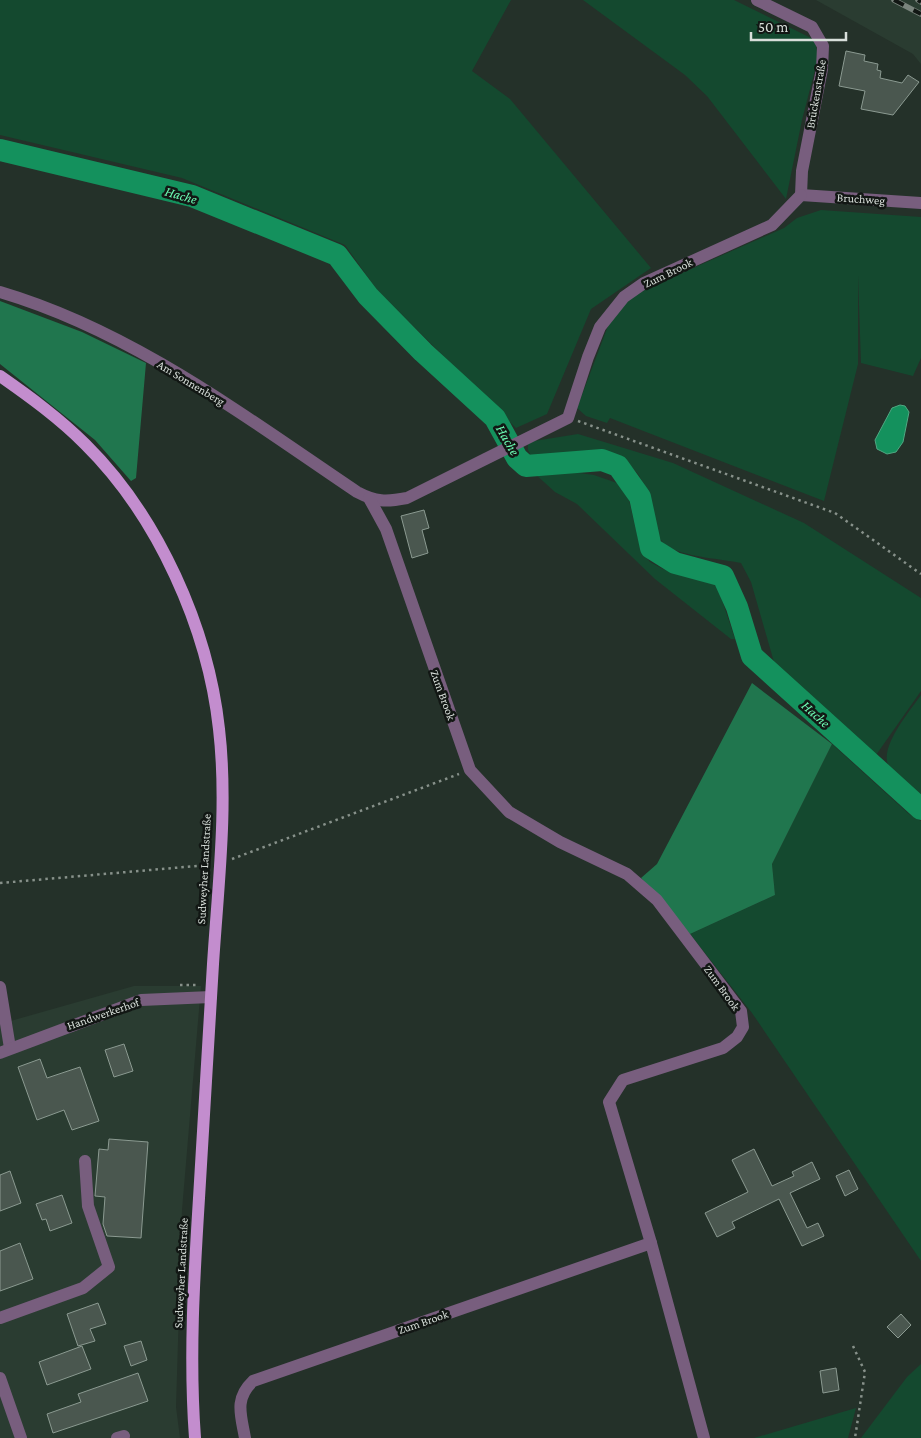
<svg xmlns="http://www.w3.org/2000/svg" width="921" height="1438" font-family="'Crimson Pro',serif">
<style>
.built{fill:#2a3c31}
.green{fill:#14492f}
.forest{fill:#20764e}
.water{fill:#14915d;stroke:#4fa882}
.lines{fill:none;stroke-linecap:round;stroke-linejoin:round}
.river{stroke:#14915d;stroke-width:22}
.building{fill:#4a574f;stroke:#8b9a91}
.path{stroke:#87918a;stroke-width:2.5;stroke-dasharray:2.5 4;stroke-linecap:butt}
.minor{stroke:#785e7e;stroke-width:12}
.major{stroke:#c38dce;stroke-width:12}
.rail-casing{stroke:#7a847d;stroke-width:5.5}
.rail{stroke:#121714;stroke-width:4;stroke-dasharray:11;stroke-linecap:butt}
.labels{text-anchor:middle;stroke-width:5;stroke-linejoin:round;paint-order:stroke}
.street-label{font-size:12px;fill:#d8dfda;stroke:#121714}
.water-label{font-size:14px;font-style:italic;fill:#6cfab3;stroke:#121714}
</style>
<rect width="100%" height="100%" fill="#243129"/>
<g class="built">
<path d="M 816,0 L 921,0 L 921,64 L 913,54 Z"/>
<path d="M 134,986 L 201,986 L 182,1210 L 176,1407 L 180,1438 L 0,1438 L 0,1024 Z"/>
</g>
<g class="green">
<path d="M 0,0 L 511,0 L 472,71 L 510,99 L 651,268 L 591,309 L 547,414 L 516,428 L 377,290 L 345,245 L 182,178 L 0,135 Z"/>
<path d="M 583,0 L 734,0 L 815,40 L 818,58 L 802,120 L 786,199 L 707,96 L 685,75 Z"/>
<path d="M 821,210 L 921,217 L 921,358 L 913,376 L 861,363 L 858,275 L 858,364 L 824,501 L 610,418 L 607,423 L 586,416 L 577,408 L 608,326 L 628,300 L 650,287 L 784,228 L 797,218 Z"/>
<path d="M 578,434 L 673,463 L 804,523 L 921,598 L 921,691 L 876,755 L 776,669 L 751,582 L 741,563 C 721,559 689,557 670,548 C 646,537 658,480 625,463 C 613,456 595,452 581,452 C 564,453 549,459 531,456 L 528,450 L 528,442 Z"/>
<path d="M 536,467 L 594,475 L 617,483 L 627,492 L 641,551 L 650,562 L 663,569 L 717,585 L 735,639 L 731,639 L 655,579 L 577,504 L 555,492 L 533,472 Z"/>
<path d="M 921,695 L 921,795 C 910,788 896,778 889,767 C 878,748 910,711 921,695 Z"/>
<path d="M 832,744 L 909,814 L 921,821 L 921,1261 L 752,1013 L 690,934 L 775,895 L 772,864 Z"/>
<path d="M 921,1364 L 921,1438 L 861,1438 L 907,1377 Z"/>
<path d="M 856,1408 L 848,1438 L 754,1438 Z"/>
</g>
<g class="forest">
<path d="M 0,301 L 82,332 L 146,363 L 136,478 L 131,481 L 95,440 L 0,364 Z"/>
<path d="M 752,683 L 832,744 L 772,864 L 775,895 L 690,934 L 641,878 L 657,864 Z"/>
</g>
<path class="water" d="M 900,405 L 905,406 L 909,412 L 903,442 L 896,452 L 887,454 L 877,449 L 875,440 L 892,408 Z"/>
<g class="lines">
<path class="river" d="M 0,150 L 192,196 L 337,255 L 368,296 L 423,352 L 495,418 L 517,458 L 526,466 L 602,460 L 618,466 L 640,497 L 651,548 L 675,563 L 723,576 L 737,607 L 752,656 L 921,809"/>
</g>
<g class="building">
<path d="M 846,51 L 865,55 L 864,61 L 878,64 L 877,70 L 881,71 L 880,78 L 902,83 L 908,75 L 919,82 L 893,115 L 861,109 L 865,91 L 839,86 Z"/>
<path d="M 424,510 L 429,528 L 422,530 L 428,553 L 412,558 L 401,516 Z"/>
<path d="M 124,1044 L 133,1071 L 114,1077 L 105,1050 Z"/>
<path d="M 40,1059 L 47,1078 L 80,1067 L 99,1121 L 72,1130 L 64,1110 L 37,1120 L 18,1067 Z"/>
<path d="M 109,1139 L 148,1142 L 141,1238 L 107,1236 L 103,1224 L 105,1197 L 95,1196 L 99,1149 L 108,1150 Z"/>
<path d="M 754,1149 L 772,1186 L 794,1176 L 792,1172 L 812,1162 L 820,1179 L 790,1193 L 807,1228 L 818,1223 L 824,1236 L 802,1246 L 779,1199 L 732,1222 L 735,1228 L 717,1237 L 705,1213 L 748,1192 L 732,1160 Z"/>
<path d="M 849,1170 L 858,1189 L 845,1196 L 836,1176 Z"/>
<path d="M 10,1171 L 21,1203 L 0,1211 L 0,1175 Z"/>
<path d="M 62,1195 L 72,1223 L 50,1231 L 46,1219 L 42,1220 L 36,1204 Z"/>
<path d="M 20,1243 L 33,1279 L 0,1291 L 0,1251 Z"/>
<path d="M 98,1303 L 106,1324 L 90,1329 L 95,1341 L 78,1346 L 67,1314 Z"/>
<path d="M 901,1314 L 911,1325 L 898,1338 L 887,1327 Z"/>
<path d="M 141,1341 L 147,1360 L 131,1366 L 124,1346 Z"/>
<path d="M 82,1346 L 91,1369 L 47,1385 L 39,1362 Z"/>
<path d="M 836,1368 L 839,1390 L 823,1393 L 820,1371 Z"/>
<path d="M 138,1373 L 148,1401 L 53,1433 L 47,1414 L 81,1402 L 78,1394 Z"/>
</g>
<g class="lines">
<g class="path">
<path d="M 578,421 L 835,513 L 921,574"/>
<path d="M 232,859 L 459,774"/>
<path d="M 0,883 L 208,865"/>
<path d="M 180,985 L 196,985"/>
<path d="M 853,1346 L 865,1372 L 855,1438"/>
</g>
<g class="minor">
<path d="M 757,0 L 812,27 L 823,46 L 822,69 L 802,171 L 801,195"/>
<path d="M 801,195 L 921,203"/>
<path d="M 0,292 C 132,331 244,416 357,492 C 376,502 386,502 407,498 L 568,418 L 588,357 L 600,327 L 624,297 L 644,283 L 772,225 L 801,195"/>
<path d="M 0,987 L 10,1048"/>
<path d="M 0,1053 L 141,1000 L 211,997"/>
<path d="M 651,1243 L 704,1438"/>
<path d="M 0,1318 L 83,1288 L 109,1267 L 88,1206 L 85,1161"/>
<path d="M 0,1378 L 21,1438"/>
<path d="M 117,1438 L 124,1436"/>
<path d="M 245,1438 C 241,1415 234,1399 253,1381 L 651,1243 L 609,1102 L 623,1080 L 723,1048 L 737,1037 L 743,1027 L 741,1011 L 657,900 L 627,874 L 560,842 L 509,812 L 470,770 L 386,529 L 369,498"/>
</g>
<path class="major" d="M 0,376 C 30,397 59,418 85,444 C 158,516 208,628 219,729 C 228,806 218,886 213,964 C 208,1042 204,1120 199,1198 C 194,1278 189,1357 195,1438"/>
<g class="rail-casing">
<g id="rail">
<path d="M 894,0 L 921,14"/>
<path d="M 918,0 L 921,2"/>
</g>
</g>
<use href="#rail" class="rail"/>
</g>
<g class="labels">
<g class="street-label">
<text transform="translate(816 94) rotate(-80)" y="4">Brückenstraße</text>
<text transform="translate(861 199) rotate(4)" y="4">Bruchweg</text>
<text transform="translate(668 273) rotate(-26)" y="4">Zum Brook</text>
<text transform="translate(191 383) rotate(31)" y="4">Am Sonnenberg</text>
<text transform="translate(443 695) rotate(70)" y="4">Zum Brook</text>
<text transform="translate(204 869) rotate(-87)" y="4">Sudweyher Landstraße</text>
<text transform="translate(722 988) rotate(54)" y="4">Zum Brook</text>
<text transform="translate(103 1014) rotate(-19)" y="4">Handwerkerhof</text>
<text transform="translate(181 1273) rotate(-87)" y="4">Sudweyher Landstraße</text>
<text transform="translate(423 1322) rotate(-19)" y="4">Zum Brook</text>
</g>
<g class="water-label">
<text transform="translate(181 195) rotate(16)" y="5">Hache</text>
<text transform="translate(508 440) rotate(60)" y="5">Hache</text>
<text transform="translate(816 714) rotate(42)" y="5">Hache</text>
</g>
</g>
<path d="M751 32v8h95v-8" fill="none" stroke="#d8dfda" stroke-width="2.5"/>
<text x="758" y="32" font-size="15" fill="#d8dfda" stroke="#121714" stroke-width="4" paint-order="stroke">50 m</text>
</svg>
